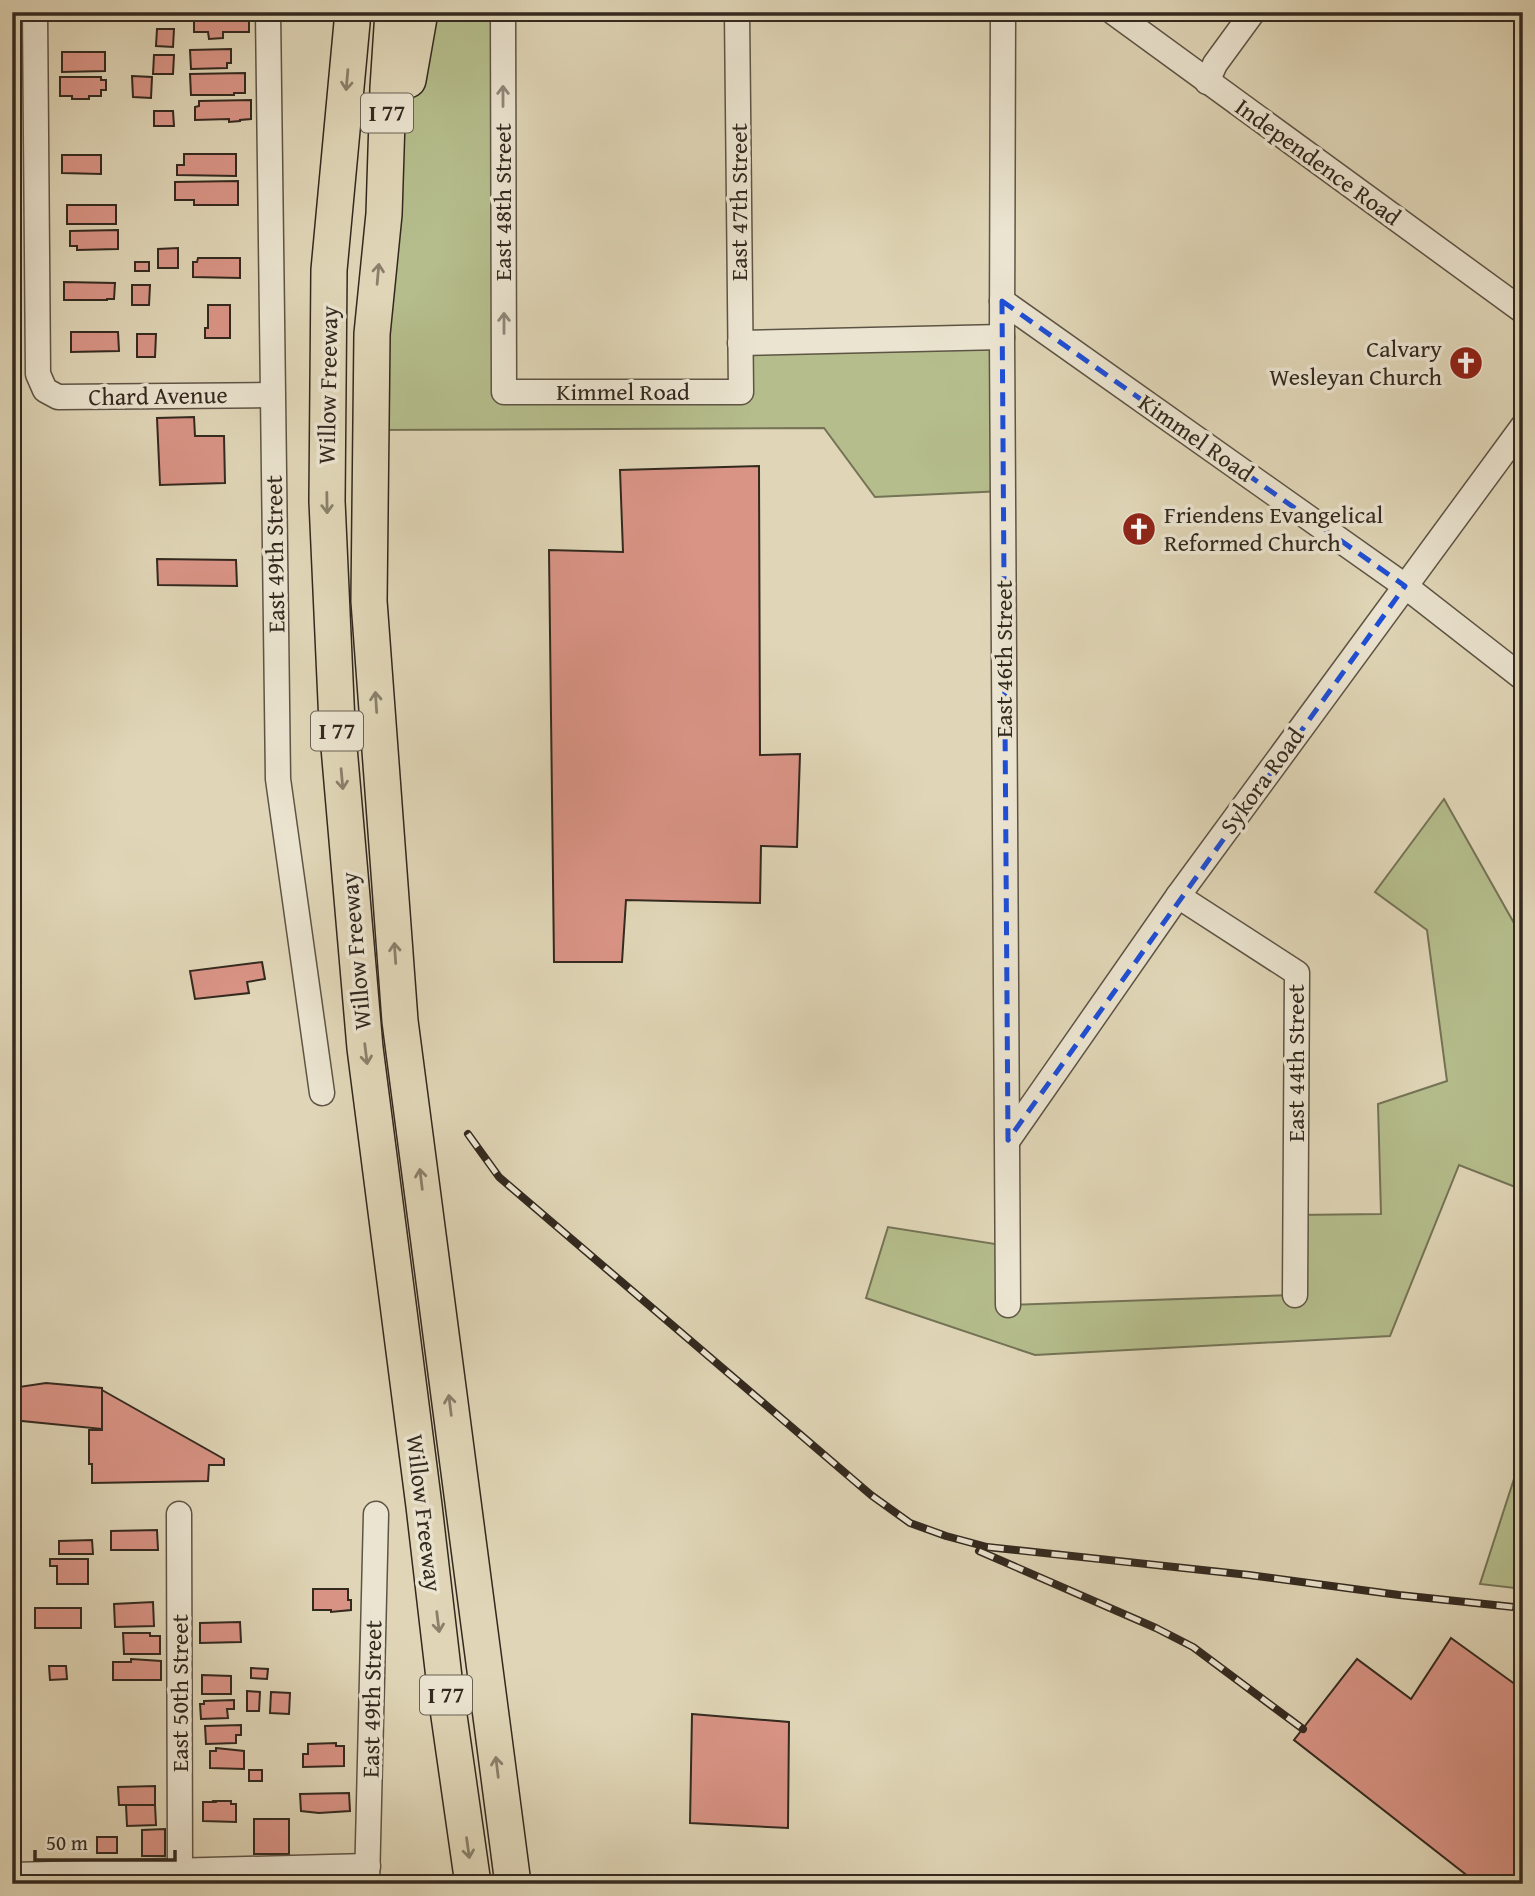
<svg xmlns="http://www.w3.org/2000/svg" width="1535" height="1896" font-family="'Gentium Book Plus',serif">
<style>
.green{fill:#b5bd8c;stroke:#747356;stroke-width:2}
.building{fill:#da9486;stroke:#33291f;stroke-width:2}
.lines{fill:none;stroke-linecap:round;stroke-linejoin:round}
.minor-casing{stroke:#5e5445;stroke-width:27}
.highway-casing{stroke:#33291f;stroke-width:38}
.minor{stroke:#ebe4d0;stroke-width:24}
.highway{stroke:#e0d6b7;stroke-width:35}
.rail-casing{stroke:#33291f;stroke-width:8}
.rail{stroke:#ebe4d0;stroke-width:5;stroke-dasharray:16;stroke-linecap:butt}
.oneway{stroke:#8a806b}
.oneway2{stroke:#8f8678}
.marked{fill:none;stroke:#1d4ed8;stroke-width:5;stroke-dasharray:14 9;stroke-linejoin:round}
.labels{text-anchor:middle;stroke-width:7;stroke-linejoin:round;paint-order:stroke}
.shield{fill:#ebe4d0;stroke:#6a6154;stroke-width:2}
.shield-label{font-size:23px;font-weight:bold;fill:#33291f}
.street-label{font-size:24px;fill:#33291f;stroke:#ebe4d0}
.poi-label{font-size:24px;fill:#33291f;stroke:#ebe4d0;text-anchor:end}
</style>
<rect width="100%" height="100%" fill="#e0d6b7"/>
<filter id="stains"><feTurbulence type="fractalNoise" baseFrequency=".00286" numOctaves="4"/><feColorMatrix values="0 0 0 0 .2 0 0 0 0 .09 0 0 0 0 .02 0 0 0 .5 -.17"/></filter>
<radialGradient id="worn" r=".72"><stop offset=".6" stop-color="#630" stop-opacity="0"/><stop offset="1" stop-color="#630" stop-opacity=".3"/></radialGradient>
<g class="green">
<path d="M 420,12 L 503,12 L 505,392 L 741,392 L 740,343 L 1002,337 L 1003,491 L 875,497 L 824,428 L 371,430 L 384,214 Z"/>
<path d="M 1444,799 L 1523,939 L 1523,1190 L 1459,1165 L 1390,1336 L 1035,1355 L 866,1298 L 888,1227 L 1008,1246 L 1009,1305 L 1294,1295 L 1295,1215 L 1381,1214 L 1378,1104 L 1447,1081 L 1427,930 L 1375,892 Z"/>
<path d="M 1523,1451 L 1523,1589 L 1480,1584 Z"/>
</g>
<g class="building">
<path d="M 194,12 L 249,12 L 249,32 L 223,32 L 223,38 L 209,39 L 208,32 L 194,32 Z"/>
<path d="M 157,29 L 174,29 L 173,47 L 156,46 Z"/>
<path d="M 231,49 L 231,63 L 227,63 L 227,68 L 191,69 L 190,50 Z"/>
<path d="M 62,52 L 105,52 L 105,71 L 62,72 Z"/>
<path d="M 154,55 L 174,55 L 173,74 L 153,74 Z"/>
<path d="M 245,73 L 245,93 L 234,93 L 234,95 L 191,95 L 190,74 Z"/>
<path d="M 132,76 L 152,77 L 151,98 L 133,97 Z"/>
<path d="M 60,77 L 101,77 L 101,80 L 106,80 L 106,90 L 101,90 L 101,96 L 89,96 L 89,99 L 72,99 L 72,96 L 60,96 Z"/>
<path d="M 251,100 L 251,119 L 240,120 L 240,121 L 229,122 L 229,119 L 195,120 L 195,107 L 199,106 L 199,101 Z"/>
<path d="M 154,111 L 173,111 L 174,126 L 154,126 Z"/>
<path d="M 184,154 L 236,154 L 236,176 L 177,175 L 177,165 L 184,165 Z"/>
<path d="M 62,155 L 101,155 L 101,174 L 62,173 Z"/>
<path d="M 238,181 L 238,205 L 194,205 L 194,200 L 175,200 L 175,182 Z"/>
<rect x="67" y="205" width="49" height="19"/>
<path d="M 118,230 L 118,249 L 77,250 L 77,246 L 70,246 L 70,231 Z"/>
<path d="M 178,248 L 178,268 L 158,268 L 158,249 Z"/>
<path d="M 198,258 L 240,258 L 240,278 L 193,277 L 193,262 L 197,262 Z"/>
<rect x="135" y="262" width="14" height="9"/>
<path d="M 64,282 L 115,283 L 114,299 L 107,299 L 107,300 L 64,300 Z"/>
<path d="M 132,285 L 150,285 L 149,305 L 132,305 Z"/>
<path d="M 208,305 L 230,305 L 230,338 L 205,338 L 205,328 L 208,328 Z"/>
<path d="M 71,332 L 118,332 L 119,351 L 71,352 Z"/>
<path d="M 137,334 L 156,334 L 155,357 L 137,357 Z"/>
<path d="M 194,417 L 195,436 L 224,436 L 225,483 L 160,485 L 157,418 Z"/>
<path d="M 759,466 L 760,755 L 800,754 L 797,847 L 761,846 L 760,903 L 626,900 L 622,962 L 554,962 L 549,550 L 623,552 L 620,470 Z"/>
<path d="M 157,559 L 236,560 L 237,586 L 158,585 Z"/>
<path d="M 262,962 L 265,979 L 247,982 L 249,993 L 195,999 L 190,971 Z"/>
<path d="M 46,1383 L 102,1388 L 102,1429 L 12,1420 L 12,1388 Z"/>
<path d="M 102,1390 L 224,1459 L 224,1465 L 209,1465 L 208,1481 L 92,1483 L 92,1464 L 89,1464 L 89,1430 L 102,1430 Z"/>
<path d="M 157,1530 L 158,1550 L 111,1550 L 111,1531 Z"/>
<path d="M 92,1540 L 93,1554 L 59,1554 L 59,1541 Z"/>
<path d="M 50,1559 L 88,1559 L 88,1584 L 57,1584 L 57,1566 L 50,1566 Z"/>
<path d="M 313,1589 L 348,1589 L 348,1600 L 351,1600 L 351,1610 L 331,1612 L 331,1610 L 313,1610 Z"/>
<path d="M 153,1602 L 154,1626 L 115,1627 L 114,1604 Z"/>
<rect x="35" y="1608" width="46" height="20"/>
<path d="M 240,1622 L 241,1642 L 200,1643 L 200,1623 Z"/>
<path d="M 123,1633 L 150,1633 L 150,1636 L 160,1636 L 160,1654 L 124,1654 Z"/>
<path d="M 1451,1638 L 1523,1690 L 1523,1884 L 1478,1884 L 1294,1740 L 1357,1659 L 1411,1699 Z"/>
<path d="M 131,1659 L 161,1661 L 161,1680 L 113,1680 L 113,1662 L 131,1662 Z"/>
<path d="M 49,1666 L 66,1666 L 67,1679 L 50,1680 Z"/>
<path d="M 251,1668 L 268,1669 L 267,1679 L 251,1678 Z"/>
<path d="M 202,1675 L 231,1676 L 231,1694 L 202,1694 Z"/>
<path d="M 247,1691 L 260,1692 L 259,1711 L 247,1711 Z"/>
<path d="M 271,1692 L 290,1693 L 289,1714 L 270,1713 Z"/>
<path d="M 234,1700 L 234,1709 L 227,1709 L 228,1718 L 201,1719 L 200,1704 L 204,1704 L 204,1701 Z"/>
<path d="M 692,1714 L 789,1722 L 788,1828 L 690,1823 Z"/>
<path d="M 241,1725 L 241,1735 L 236,1735 L 236,1743 L 206,1744 L 205,1726 Z"/>
<path d="M 336,1743 L 336,1746 L 344,1746 L 344,1766 L 303,1767 L 303,1754 L 308,1754 L 308,1744 Z"/>
<path d="M 216,1748 L 244,1751 L 244,1769 L 210,1768 L 210,1751 L 216,1751 Z"/>
<rect x="249" y="1770" width="13" height="11"/>
<path d="M 155,1786 L 155,1805 L 119,1805 L 118,1787 Z"/>
<path d="M 349,1793 L 350,1811 L 319,1813 L 301,1811 L 300,1794 Z"/>
<path d="M 214,1801 L 231,1801 L 231,1804 L 236,1804 L 236,1822 L 203,1821 L 203,1802 L 215,1802 Z"/>
<path d="M 126,1805 L 155,1805 L 156,1825 L 127,1826 Z"/>
<rect x="254" y="1819" width="35" height="35"/>
<path d="M 165,1829 L 165,1856 L 142,1856 L 142,1830 Z"/>
<rect x="97" y="1837" width="20" height="16"/>
</g>
<g class="lines">
<g class="minor-casing">
<g id="minor">
<path d="M 35,12 L 38,374 L 45,390 L 58,397 L 272,395"/>
<path d="M 268,12 L 278,779 L 322,1093"/>
<path d="M 503,12 L 504,392 L 741,392 L 737,12"/>
<path d="M 1003,12 L 1002,337 L 1008,1305"/>
<path d="M 1113,12 L 1523,311"/>
<path d="M 1207,82 L 1215,64 L 1253,12"/>
<path d="M 1002,301 L 1405,586 L 1523,678"/>
<path d="M 740,343 L 1002,337"/>
<path d="M 1178,896 L 1297,973 L 1295,1295"/>
<path d="M 1008,1140 L 1178,896 L 1523,426"/>
<path d="M 179,1514 L 180,1871"/>
<path d="M 12,1875 L 368,1866"/>
<path d="M 367,1884 L 376,1514"/>
</g>
</g>
<g class="highway-casing">
<g id="highway">
<path d="M 353,12 L 329,270 L 327,501 L 337,724 L 365,1048 L 424,1506 L 446,1695 L 473,1884"/>
<path d="M 393,12 L 388,88 L 384,214 L 372,334 L 369,601 L 400,1021 L 513,1884"/>
<path d="M 408,80 L 420,12"/>
</g>
</g>
<use href="#minor" class="minor"/>
<use href="#highway" class="highway"/>
<g class="rail-casing">
<g id="rail">
<path d="M 468,1134 L 499,1177 L 871,1495 L 910,1523 L 946,1536 L 987,1547 L 1249,1575 L 1399,1595 L 1523,1608"/>
<path d="M 979,1551 L 1156,1628 L 1193,1647 L 1303,1729"/>
</g>
</g>
<use href="#rail" class="rail"/>
</g>
<defs><path id="oneway-shaft" d="M-6 0H5M1.5-3L5.5 0L1.5 3" fill="none" stroke-width="1.6" stroke-linecap="round" stroke-linejoin="round" transform="scale(1.75)"/></defs>
<g class="oneway">
<use href="#oneway-shaft" transform="translate(347 80) rotate(95)"/>
<use href="#oneway-shaft" transform="translate(378 274) rotate(-85)"/>
<use href="#oneway-shaft" transform="translate(327 503) rotate(89)"/>
<use href="#oneway-shaft" transform="translate(376 702) rotate(-94)"/>
<use href="#oneway-shaft" transform="translate(342 779) rotate(85)"/>
<use href="#oneway-shaft" transform="translate(395 953) rotate(-94)"/>
<use href="#oneway-shaft" transform="translate(366 1054) rotate(83)"/>
<use href="#oneway-shaft" transform="translate(421 1179) rotate(-97)"/>
<use href="#oneway-shaft" transform="translate(450 1405) rotate(-97)"/>
<use href="#oneway-shaft" transform="translate(438 1622) rotate(83)"/>
<use href="#oneway-shaft" transform="translate(497 1767) rotate(-97)"/>
<use href="#oneway-shaft" transform="translate(468 1848) rotate(82)"/>
</g>
<g class="oneway2">
<use href="#oneway-shaft" transform="translate(503 96) rotate(-90)"/>
<use href="#oneway-shaft" transform="translate(504 323) rotate(-90)"/>
</g>
<path class="marked" d="M 1002,301 L 1405,586 L 1008,1140 Z"/>
<defs>
<g id="church-disc" transform="scale(1.75)"><circle r="9.5" fill="#8f2418" stroke="#ebe4d0"/><path d="M-1.2-6h2.4v3.5h3.3v2.4h-3.3V6h-2.4V-.1h-3.3v-2.4h3.3Z" fill="#fff"/></g>
</defs>
<g fill-rule="evenodd">
<use href="#church-disc" x="1466" y="363"/>
<use href="#church-disc" x="1139" y="529"/>
</g>
<g class="labels">
<g class="shield">
<rect x="361" y="93.5" width="52" height="39" rx="5"/>
<rect x="311" y="711.5" width="52" height="39" rx="5"/>
<rect x="420" y="1675.5" width="52" height="39" rx="5"/>
</g>
<g class="shield-label">
<text x="387" y="121">I 77</text>
<text x="337" y="739">I 77</text>
<text x="446" y="1703">I 77</text>
</g>
<g class="street-label">
<text transform="translate(1318 162) rotate(36)" y="8">Independence Road</text>
<text transform="translate(503 202) rotate(-90)" y="8">East 48th Street</text>
<text transform="translate(739 202) rotate(-90)" y="8">East 47th Street</text>
<text transform="translate(328 385) rotate(-89)" y="8">Willow Freeway</text>
<text x="623" y="400">Kimmel Road</text>
<text transform="translate(158 396) rotate(-1)" y="8">Chard Avenue</text>
<text transform="translate(1196 438) rotate(35)" y="8">Kimmel Road</text>
<text transform="translate(275 554) rotate(-91)" y="8">East 49th Street</text>
<text transform="translate(1004 659) rotate(-90)" y="8">East 46th Street</text>
<text transform="translate(1262 781) rotate(-54)" y="8">Sykora Road</text>
<text transform="translate(356 951) rotate(-95)" y="8">Willow Freeway</text>
<text transform="translate(1296 1063) rotate(-90)" y="8">East 44th Street</text>
<text transform="translate(424 1513) rotate(83)" y="8">Willow Freeway</text>
<text transform="translate(180 1693) rotate(-90)" y="8">East 50th Street</text>
<text transform="translate(372 1699) rotate(-89)" y="8">East 49th Street</text>
</g>
<g class="poi-label">
<text x="1442" y="357">Calvary<tspan x="1442" dy="28">Wesleyan Church</tspan></text>
<text x="1164" y="523" text-anchor="start">Friendens Evangelical<tspan x="1164" dy="28">Reformed Church</tspan></text>
</g>
</g>
<rect width="1535" height="1896" fill="none" stroke="#e0d6b7" stroke-width="42"/>
<rect x="14" y="14" width="1507" height="1868" fill="none" stroke="#33291f" stroke-width="3.5"/>
<rect x="21" y="21" width="1493" height="1854" fill="none" stroke="#33291f" stroke-width="2"/>
<path d="M35 1850v10h140v-10" fill="none" stroke="#33291f" stroke-width="3.5"/>
<text x="46" y="1850" font-size="21" fill="#33291f" stroke="#ebe4d0" stroke-width="5" paint-order="stroke">50 m</text>
<rect width="100%" height="100%" filter="url(#stains)"/>
<rect width="100%" height="100%" fill="url(#worn)"/>
</svg>
